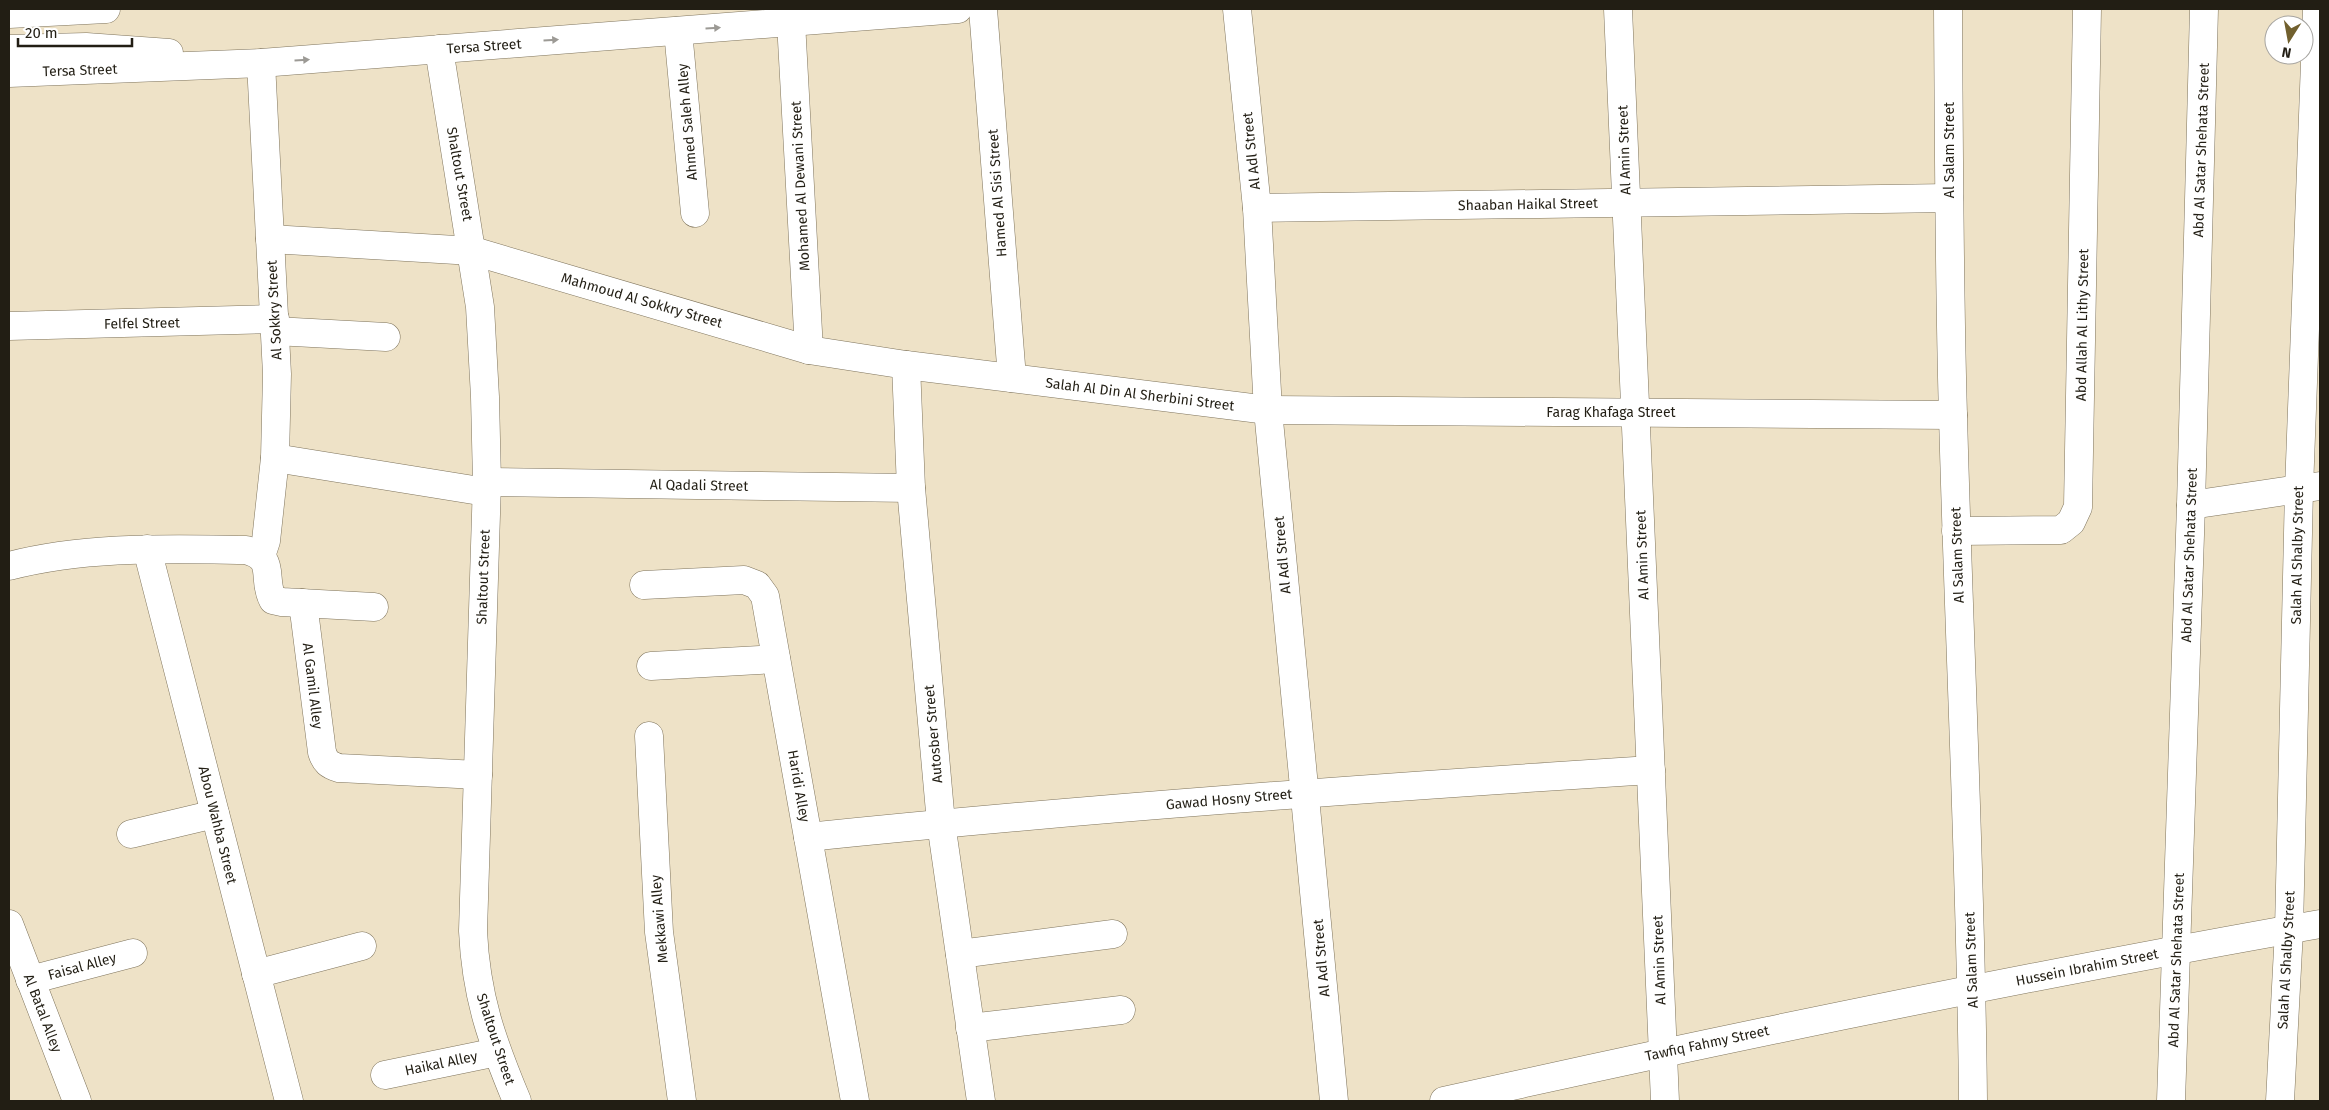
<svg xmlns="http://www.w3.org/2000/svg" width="2329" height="1110" font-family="'Fira Sans',sans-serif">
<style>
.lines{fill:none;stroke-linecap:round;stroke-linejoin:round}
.street-casing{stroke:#7f745c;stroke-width:29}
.secondary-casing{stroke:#7f745c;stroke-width:29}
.street{stroke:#fff;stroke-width:28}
.secondary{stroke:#fff;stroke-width:28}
.oneway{fill:#9c9a95}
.labels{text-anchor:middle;stroke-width:4;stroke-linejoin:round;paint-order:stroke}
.street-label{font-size:14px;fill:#221e14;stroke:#fff}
</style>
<rect width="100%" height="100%" fill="#eee2c7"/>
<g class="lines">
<g class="street-casing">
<g id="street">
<path d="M 983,9 L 1012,378"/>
<path d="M 1237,9 L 1257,208 L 1268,410 L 1334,1101"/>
<path d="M 1618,9 L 1665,1101"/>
<path d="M 1948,9 C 1949,144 1949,280 1953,415 C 1959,644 1971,872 1973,1101"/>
<path d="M 791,22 L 809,350"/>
<path d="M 678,31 L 695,213"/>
<path d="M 439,49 L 480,307 L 485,397 L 487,482 L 473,931 C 476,997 492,1041 517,1101"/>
<path d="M 1257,208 L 1949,198"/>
<path d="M 270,239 L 473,251 L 809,350 L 906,365 L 1268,410 L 1953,415"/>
<path d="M 9,326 L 275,319"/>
<path d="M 275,331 L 386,337"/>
<path d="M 906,365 L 911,488 L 941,823 L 981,1101"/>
<path d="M 275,458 L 486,492"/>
<path d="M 487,482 L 911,488"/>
<path d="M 2191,505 L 2320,486"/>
<path d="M 1956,531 L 2061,530 L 2071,522 L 2078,507 L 2087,9"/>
<path d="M 147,549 L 289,1101"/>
<path d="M 261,556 L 266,541 L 275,458 L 277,374 L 261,63"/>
<path d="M 9,566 C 87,546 166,549 246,550 C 278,559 261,578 273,600 L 282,602 L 374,607"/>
<path d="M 644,585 L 744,580 L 757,585 L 765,596 L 855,1101"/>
<path d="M 303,603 L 322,752 C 325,762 329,765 339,768 L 478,775"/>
<path d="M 651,666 L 776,659"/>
<path d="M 649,736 L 659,932 L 682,1101"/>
<path d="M 131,834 L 215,814"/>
<path d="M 808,837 C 1089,808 1370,788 1651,770"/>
<path d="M 9,924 L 77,1101"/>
<path d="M 960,954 L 1113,934"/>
<path d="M 256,974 L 362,946"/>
<path d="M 30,980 L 133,953"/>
<path d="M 970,1028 L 1121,1010"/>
<path d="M 385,1075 L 497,1052"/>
<path d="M 1444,1101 C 1735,1036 2027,976 2320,924"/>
<path d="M 2171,1101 L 2191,505 L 2204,9"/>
<path d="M 2280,1101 L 2289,930 L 2299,489 L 2317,9"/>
</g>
</g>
<g class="secondary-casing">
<g id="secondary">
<path d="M 9,14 L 106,9"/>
<path d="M 9,49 L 86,47 L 169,53"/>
<path d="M 9,73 L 261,63 L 958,9"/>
</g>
</g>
<use href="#street" class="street"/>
<use href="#secondary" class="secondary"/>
</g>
<defs><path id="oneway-solid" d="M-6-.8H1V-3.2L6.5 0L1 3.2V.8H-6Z" transform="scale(1.25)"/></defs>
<g class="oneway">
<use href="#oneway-solid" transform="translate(713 28) rotate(-4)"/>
<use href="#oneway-solid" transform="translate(551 40) rotate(-4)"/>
<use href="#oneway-solid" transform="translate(302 60) rotate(-4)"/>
</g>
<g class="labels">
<g class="street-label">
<text transform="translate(484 46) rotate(-4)" y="5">Tersa Street</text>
<text transform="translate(80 70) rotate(-2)" y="5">Tersa Street</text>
<text transform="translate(687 122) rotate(-95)" y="5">Ahmed Saleh Alley</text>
<text transform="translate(1624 150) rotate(-92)" y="5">Al Amin Street</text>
<text transform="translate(1949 150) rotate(-90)" y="5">Al Salam Street</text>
<text transform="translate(2201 150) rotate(-88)" y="5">Abd Al Satar Shehata Street</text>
<text transform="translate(1251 151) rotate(-96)" y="5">Al Adl Street</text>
<text transform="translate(460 174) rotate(80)" y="5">Shaltout Street</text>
<text transform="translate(800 186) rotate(-93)" y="5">Mohamed Al Dewani Street</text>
<text transform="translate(997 193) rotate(-94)" y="5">Hamed Al Sisi Street</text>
<text transform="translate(1528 204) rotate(-1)" y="5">Shaaban Haikal Street</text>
<text transform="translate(642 300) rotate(16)" y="5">Mahmoud Al Sokkry Street</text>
<text transform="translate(274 310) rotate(-93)" y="5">Al Sokkry Street</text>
<text transform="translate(142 323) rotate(-1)" y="5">Felfel Street</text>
<text transform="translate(2082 325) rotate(-89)" y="5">Abd Allah Al Lithy Street</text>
<text transform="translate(1140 394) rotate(7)" y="5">Salah Al Din Al Sherbini Street</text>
<text x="1611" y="417">Farag Khafaga Street</text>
<text transform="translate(699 485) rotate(1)" y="5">Al Qadali Street</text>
<text transform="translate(1282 555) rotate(-95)" y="5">Al Adl Street</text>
<text transform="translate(1642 555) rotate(-92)" y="5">Al Amin Street</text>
<text transform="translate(1957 555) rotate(-92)" y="5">Al Salam Street</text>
<text transform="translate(2189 555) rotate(-88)" y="5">Abd Al Satar Shehata Street</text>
<text transform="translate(2297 555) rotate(-89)" y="5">Salah Al Shalby Street</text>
<text transform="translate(483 577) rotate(-88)" y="5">Shaltout Street</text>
<text transform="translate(313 686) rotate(83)" y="5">Al Gamil Alley</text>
<text transform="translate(933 734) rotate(-95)" y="5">Autosber Street</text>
<text transform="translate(799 786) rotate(80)" y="5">Haridi Alley</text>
<text transform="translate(1229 799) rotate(-5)" y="5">Gawad Hosny Street</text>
<text transform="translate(218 825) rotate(76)" y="5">Abou Wahba Street</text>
<text transform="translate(659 919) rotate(-95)" y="5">Mekkawi Alley</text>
<text transform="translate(1321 958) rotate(-95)" y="5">Al Adl Street</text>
<text transform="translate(1659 960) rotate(-92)" y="5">Al Amin Street</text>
<text transform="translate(1971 960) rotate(-92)" y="5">Al Salam Street</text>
<text transform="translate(2176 960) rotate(-88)" y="5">Abd Al Satar Shehata Street</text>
<text transform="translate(2286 960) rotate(-87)" y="5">Salah Al Shalby Street</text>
<text transform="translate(82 966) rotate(-15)" y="5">Faisal Alley</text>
<text transform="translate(2087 967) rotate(-11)" y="5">Hussein Ibrahim Street</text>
<text transform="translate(43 1013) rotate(69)" y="5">Al Batal Alley</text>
<text transform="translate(496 1039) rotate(72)" y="5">Shaltout Street</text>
<text transform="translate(1707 1043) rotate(-12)" y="5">Tawfiq Fahmy Street</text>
<text transform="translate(441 1063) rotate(-12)" y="5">Haikal Alley</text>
</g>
</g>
<rect width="2329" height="1110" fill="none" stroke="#221e14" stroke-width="20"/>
<g transform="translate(2289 40) rotate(191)"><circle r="24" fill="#ffffff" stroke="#a7a5a1"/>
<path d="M0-4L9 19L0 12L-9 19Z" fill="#71602e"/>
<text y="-8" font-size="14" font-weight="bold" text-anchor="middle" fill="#221e14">N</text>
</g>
<path d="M18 38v8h114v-8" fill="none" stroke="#221e14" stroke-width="2.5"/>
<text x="25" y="38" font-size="15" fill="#221e14" stroke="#ffffff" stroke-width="4" paint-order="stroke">20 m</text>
</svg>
